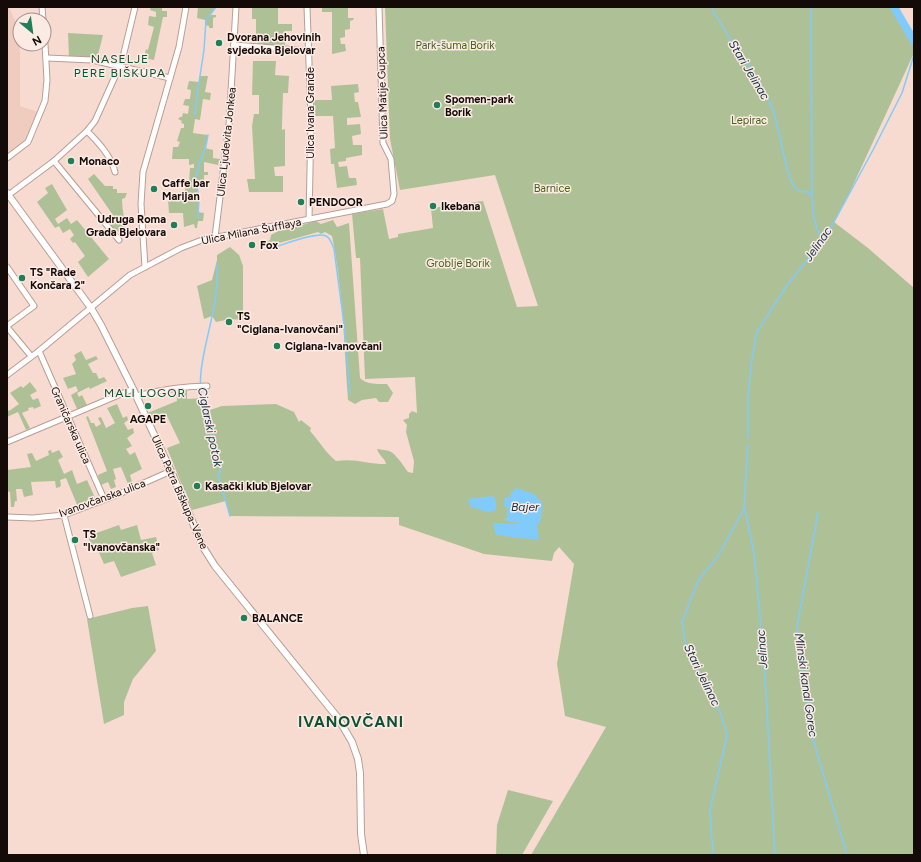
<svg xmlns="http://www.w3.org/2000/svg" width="921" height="862" font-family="Figtree,sans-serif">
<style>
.built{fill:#f0ccbf}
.green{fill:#aec196}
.water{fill:#80cbfc}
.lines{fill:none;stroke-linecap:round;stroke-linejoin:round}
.stream{stroke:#80cbfc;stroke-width:1.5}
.river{stroke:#80cbfc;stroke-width:8}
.minor-casing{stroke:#b99e94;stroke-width:7}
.major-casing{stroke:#b99e94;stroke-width:8}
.minor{stroke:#fff;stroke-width:5}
.major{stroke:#fff;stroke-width:6}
.poi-dot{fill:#1f8057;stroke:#fcebe4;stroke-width:1.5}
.labels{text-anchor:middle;stroke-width:3;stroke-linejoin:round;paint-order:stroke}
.poi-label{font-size:11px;font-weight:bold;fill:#140b08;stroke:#fcebe4;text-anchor:start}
.park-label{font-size:11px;fill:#466115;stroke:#fcebe4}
.street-label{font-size:11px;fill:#140b08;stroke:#fcebe4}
.neighbourhood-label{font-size:12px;letter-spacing:1px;fill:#0d5135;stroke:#fcebe4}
.water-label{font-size:12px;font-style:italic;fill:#113146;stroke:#fcebe4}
.district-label{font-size:15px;font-weight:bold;letter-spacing:1px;fill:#0d5135;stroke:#fcebe4}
</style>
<rect width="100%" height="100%" fill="#f8dbd0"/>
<path class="built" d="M 7,7 L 9,7 L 20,32 L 20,106 L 41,113 L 28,142 L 7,158 Z"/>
<g class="green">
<path d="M 151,7 L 162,7 L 162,11 L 167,11 L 167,17 L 163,17 L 154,60 L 144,58 L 146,49 L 148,50 L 154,27 L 148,25 L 149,16 L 156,17 L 156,12 L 150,10 Z"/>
<path d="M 198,7 L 216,7 L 212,12 L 211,15 L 216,15 L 216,17 L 213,18 L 213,28 L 209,28 L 209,26 L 205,25 L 205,20 L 197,18 Z"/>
<path d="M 252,7 L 278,7 L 278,24 L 292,24 L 292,31 L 285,31 L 285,45 L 258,45 L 258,39 L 256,39 L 256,19 L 252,19 Z"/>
<path d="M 322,7 L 348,7 L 348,18 L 354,18 L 353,20 L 350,21 L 350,29 L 345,30 L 345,37 L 340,38 L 341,44 L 345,44 L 346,51 L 332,54 L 332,12 L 322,12 Z"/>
<path d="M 385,7 L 894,7 L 914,41 L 914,53 L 849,194 L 834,222 L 868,248 L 914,288 L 914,855 L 531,855 L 606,727 L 565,716 L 557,664 L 574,564 L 559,547 L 554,553 L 552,561 L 484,554 L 399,525 L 399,517 L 230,516 L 226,501 L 192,510 L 167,448 L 180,443 L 167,416 L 150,425 L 145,414 L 177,401 L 176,388 L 187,386 L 187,399 L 202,398 L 207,411 L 222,406 L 276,404 L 294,412 L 299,422 L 301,420 L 311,428 L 310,431 C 319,441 326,453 336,461 C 356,458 367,464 386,464 C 385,458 379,456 377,449 C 392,451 391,450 400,461 C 403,465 405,468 408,472 L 413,473 L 414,461 L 406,432 L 407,425 L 403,420 L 409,418 L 409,414 L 412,411 L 417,413 L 415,377 L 365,379 L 360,258 L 356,258 L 352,214 L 383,209 L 389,239 L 398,237 L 398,234 L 433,228 L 431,208 L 483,201 L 517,307 L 538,306 L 495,175 L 400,190 L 390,139 Z"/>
<path d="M 68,33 L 103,35 L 97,59 L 69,58 Z"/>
<path d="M 253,61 L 276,61 L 275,75 L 289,76 L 288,93 L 283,93 L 282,125 L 282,130 L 285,129 L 285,166 L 274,167 L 275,176 L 283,176 L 283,192 L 249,192 L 247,179 L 255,179 L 252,126 L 254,114 L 259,114 L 259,95 L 252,95 Z"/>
<path d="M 200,76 L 208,76 L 205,92 L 211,93 L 210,100 L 203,99 L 200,120 L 195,119 L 193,133 L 208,135 L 205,148 L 213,150 L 213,158 L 220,159 L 218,165 L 204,162 L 204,172 L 208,172 L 208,175 L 204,175 L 204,181 L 196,181 L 199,199 L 198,212 L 204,213 L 203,221 L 198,221 L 197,228 L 195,228 L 194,224 L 184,227 L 183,213 L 169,213 L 168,200 L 185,199 L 185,184 L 189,183 L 190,168 L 194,168 L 194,164 L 189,165 L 189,159 L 172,159 L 173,147 L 178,147 L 180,142 L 177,141 L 181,128 L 184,128 L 184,124 L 181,123 L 182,121 L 178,119 L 180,117 L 182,117 L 183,113 L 188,114 L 189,106 L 183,105 L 185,99 L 190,99 L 191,90 L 187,89 L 189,81 L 199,82 Z"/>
<path d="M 358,84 L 359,92 L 354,93 L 355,102 L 358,102 L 361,117 L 347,118 L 347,125 L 360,124 L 361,134 L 352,136 L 353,145 L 362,145 L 362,155 L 346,158 L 346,161 L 338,162 L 339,167 L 347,166 L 349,178 L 356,178 L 357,185 L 337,188 L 334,164 L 331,164 L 330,149 L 335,148 L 333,116 L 315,116 L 314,100 L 332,100 L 331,86 Z"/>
<path d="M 94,174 L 105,186 L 113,186 L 113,189 L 117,189 L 117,193 L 127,193 L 125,198 L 122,199 C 122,210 125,220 126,231 L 112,232 L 108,227 L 117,221 L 88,179 Z"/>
<path d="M 52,184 L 67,210 L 55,219 L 58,224 L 67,218 L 71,224 L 77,220 L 109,259 L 88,277 L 78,262 L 85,256 L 75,242 L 73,243 L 70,239 L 74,235 L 70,229 L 63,233 L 59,226 L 55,228 L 37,202 L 48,193 L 45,188 Z"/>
<path d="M 333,220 L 337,227 L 349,223 L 360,378 C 367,385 378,384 387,384 L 393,393 L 388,402 L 379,402 L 376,398 L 362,400 L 355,404 L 348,400 C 344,345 343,289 332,236 L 325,232 L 321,234 L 318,232 L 265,247 L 266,242 L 270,240 L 271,235 L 282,229 L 295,227 L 316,221 L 321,224 Z"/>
<path d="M 230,247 L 239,255 L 243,266 L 243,320 L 230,319 L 216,322 L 212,316 L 204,319 L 197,286 L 212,280 L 217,260 L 217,255 Z"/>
<path d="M 81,351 L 86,360 L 96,356 L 98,359 L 88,364 L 93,373 L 96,373 L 99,379 L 104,377 L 107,381 L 90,389 L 89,387 L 77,393 L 79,397 L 82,395 L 87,405 L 77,409 L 71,395 L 78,391 L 76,386 L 68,389 L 63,378 L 76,374 L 72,364 L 76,360 L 74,355 Z"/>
<path d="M 30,382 L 37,391 L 30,395 L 33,400 L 38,398 L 41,406 L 34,409 L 33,407 L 28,408 L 29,410 L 22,413 L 30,428 L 26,430 L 18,412 L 7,417 L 7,409 L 9,411 L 19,404 L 10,393 L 21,386 L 23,388 Z"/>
<path d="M 117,404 L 123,418 L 127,416 L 128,420 L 124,423 L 128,430 L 133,428 L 134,433 L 127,438 L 132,446 L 126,449 L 130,455 L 135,452 L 142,469 L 130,475 L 132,482 L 128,484 L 121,467 L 113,469 L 116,479 L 114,480 L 116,487 L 111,489 L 108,482 L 101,485 L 98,475 L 107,471 L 86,417 L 88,416 L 91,423 L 94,423 L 96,427 L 101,424 L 98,418 L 101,417 L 106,428 L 115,423 L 107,408 Z"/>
<path d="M 51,450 L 52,453 L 59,450 L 63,457 L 58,460 L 64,474 L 72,470 L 77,484 L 87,480 L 96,500 L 78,507 L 66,478 L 60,480 L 61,485 L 60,487 L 56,488 L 55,481 L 31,482 L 33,495 L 24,497 L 22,489 L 16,489 L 17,501 L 15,501 L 14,507 L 11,507 L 10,492 L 7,491 L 7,470 L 31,467 L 27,454 L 32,453 L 36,461 L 49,455 L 48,451 Z"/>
<path d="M 119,525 L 121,530 L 137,525 L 141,540 L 156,537 L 159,550 L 152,553 L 156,565 L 121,577 L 114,561 L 104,564 L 97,548 L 93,550 L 88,536 Z"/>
<path d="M 148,606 L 156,651 L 133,679 L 124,702 L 124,715 L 104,724 L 87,619 L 132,608 Z"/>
<path d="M 508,790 L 553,801 L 522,855 L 496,855 L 497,825 Z"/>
</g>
<g class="water">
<path d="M 516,488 L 534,494 L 543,504 L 540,523 L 537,524 L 539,540 L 496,535 L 493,523 C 500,523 516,525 521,523 L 506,521 L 508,508 L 504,506 L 505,498 L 506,497 L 509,498 L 512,492 Z"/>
<path d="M 494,496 L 496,503 L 496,510 L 488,512 L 471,507 L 468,499 Z"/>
</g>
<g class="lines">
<g class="stream">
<path d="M 711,7 C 730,43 760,75 774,113 C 779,127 787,182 796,189 C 799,192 804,192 808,192 L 812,196 C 813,209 813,230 824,239"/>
<path d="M 811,7 L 812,196"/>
<path d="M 195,115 L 197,95 L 204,50 L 206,20 L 216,7"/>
<path d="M 198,218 L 199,199 L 196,179 L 199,165 L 206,146 L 208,135"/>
<path d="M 269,249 C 280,246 317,231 326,236 C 331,238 332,245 334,249 L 344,324 L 350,394"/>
<path d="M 217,265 C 219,293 211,320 205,348 C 202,363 199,378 201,394 L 221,470 L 218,475 L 230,516"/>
<path d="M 748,438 L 748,395 L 752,358 L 757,332 L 787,285 L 820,244 L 834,222 L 873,150 L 902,93 L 914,55"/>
<path d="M 748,445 L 744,505 L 754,553 L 759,605 L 766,692 L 775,855"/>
<path d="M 818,513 L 797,627 L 813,739 L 847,855"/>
<path d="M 713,855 L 710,810 L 727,736 L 721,714 L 698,671 L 685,642 L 682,622 L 698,581 L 718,556 L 744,509"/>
</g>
<path class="river" d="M 894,7 L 914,41"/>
<g class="minor-casing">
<g id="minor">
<path d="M 42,7 L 43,20"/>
<path d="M 307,7 L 311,119 L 309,219"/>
<path d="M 234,45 L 309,51"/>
<path d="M 47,58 L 92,60 L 170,78"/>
<path d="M 87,131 C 99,143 111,156 115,172"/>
<path d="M 7,158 L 28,142 L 45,101 L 47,80 L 44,27"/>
<path d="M 54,161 L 119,240"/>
<path d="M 7,196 L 54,161 L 87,131 L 95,121 L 122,61 L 135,7"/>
<path d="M 215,237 L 229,125 L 236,7"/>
<path d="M 7,267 L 34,306 L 7,326"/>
<path d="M 145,267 L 141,204 L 143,172 L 179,47 L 186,7"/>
<path d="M 7,327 L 31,356"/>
<path d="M 39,351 L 104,499"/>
<path d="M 7,375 L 39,351 L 130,275 L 181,248 L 202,240 L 387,204 L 392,201 L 394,194 L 391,159 L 383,143 L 379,7"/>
<path d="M 136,396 C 160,390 182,386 207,386"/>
<path d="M 7,442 L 133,389"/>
<path d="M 64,515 L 90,616"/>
<path d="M 7,517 L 33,518 L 64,515 L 119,494 L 171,471"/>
</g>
</g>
<g class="major-casing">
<path id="major" d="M 7,193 L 91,308 L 101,325 L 133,389 L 174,478 L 203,547 L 215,566 L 338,718 L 352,742 L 358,759 L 360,773 L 361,834 L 364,855"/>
</g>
<use href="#minor" class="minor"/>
<use href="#major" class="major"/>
</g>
<g class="poi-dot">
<circle cx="219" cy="43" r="4"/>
<circle cx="437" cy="105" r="4"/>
<circle cx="71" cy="161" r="4"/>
<circle cx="154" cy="189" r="4"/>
<circle cx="301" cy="202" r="4"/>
<circle cx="433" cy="206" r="4"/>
<circle cx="174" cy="225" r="4"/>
<circle cx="252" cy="245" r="4"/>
<circle cx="22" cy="278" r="4"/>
<circle cx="229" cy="322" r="4"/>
<circle cx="277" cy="346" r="4"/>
<circle cx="148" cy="406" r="4"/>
<circle cx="197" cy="486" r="4"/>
<circle cx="75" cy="540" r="4"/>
<circle cx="244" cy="618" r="4"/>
</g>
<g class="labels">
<g class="poi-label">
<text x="227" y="41">Dvorana Jehovinih<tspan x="227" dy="13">svjedoka Bjelovar</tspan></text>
<text x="445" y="103">Spomen-park<tspan x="445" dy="13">Borik</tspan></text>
<text x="79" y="165">Monaco</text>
<text x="162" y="187">Caffe bar<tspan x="162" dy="13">Marijan</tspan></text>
<text x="309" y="206">PENDOOR</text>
<text x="441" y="210">Ikebana</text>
<text x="166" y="223" text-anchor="end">Udruga Roma<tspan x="166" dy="13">Grada Bjelovara</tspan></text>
<text x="260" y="249">Fox</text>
<text x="30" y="276">TS "Rade<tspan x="30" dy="13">Končara 2"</tspan></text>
<text x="237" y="320">TS<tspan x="237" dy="13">"Ciglana-Ivanovčani"</tspan></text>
<text x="285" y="350">Ciglana-Ivanovčani</text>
<text x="148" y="423" text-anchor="middle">AGAPE</text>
<text x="205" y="490">Kasački klub Bjelovar</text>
<text x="83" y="538">TS<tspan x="83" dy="13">"Ivanovčanska"</tspan></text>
<text x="252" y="622">BALANCE</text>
</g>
<g class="park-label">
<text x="455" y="49">Park-šuma Borik</text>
<text x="749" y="124">Lepirac</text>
<text x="552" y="192">Barnice</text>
<text x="458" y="267">Groblje Borik</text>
</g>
<g class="street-label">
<text transform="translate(382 93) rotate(-92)" y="4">Ulica Matije Gupca</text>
<text transform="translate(310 113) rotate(-90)" y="4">Ulica Ivana Granđe</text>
<text transform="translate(226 142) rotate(-84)" y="4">Ulica Ljudevita Jonkea</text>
<text transform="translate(251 231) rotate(-11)" y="4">Ulica Milana Šufflaya</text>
<text transform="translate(71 425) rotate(66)" y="4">Graničarska ulica</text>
<text transform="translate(180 492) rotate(66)" y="4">Ulica Petra Biškupa-Vene</text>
<text transform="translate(102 498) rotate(-20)" y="4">Ivanovčanska ulica</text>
</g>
<g class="neighbourhood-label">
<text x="120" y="63">NASELJE<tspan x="120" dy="14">PERE BIŠKUPA</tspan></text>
<text x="145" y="397">MALI LOGOR</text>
</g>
<g class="water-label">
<text transform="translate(749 70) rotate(59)" y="4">Stari Jelinac</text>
<text transform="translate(818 244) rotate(-55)" y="4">Jelinac</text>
<text transform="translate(210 427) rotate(78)" y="4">Ciglarski potok</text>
<text x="525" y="511">Bajer</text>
<text transform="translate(762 649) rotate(-94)" y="4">Jelinac</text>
<text transform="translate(702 675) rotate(64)" y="4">Stari Jelinac</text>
<text transform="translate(806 685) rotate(82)" y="4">Mlinski kanal Gorec</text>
</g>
<g class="district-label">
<text x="351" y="727">IVANOVČANI</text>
</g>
</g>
<rect width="921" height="862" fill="none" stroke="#140b08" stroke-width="16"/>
<g transform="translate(32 32) rotate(151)"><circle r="19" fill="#fcebe4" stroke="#9f918c"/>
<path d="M0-3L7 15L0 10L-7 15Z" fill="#1f8057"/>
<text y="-6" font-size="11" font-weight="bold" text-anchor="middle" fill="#140b08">N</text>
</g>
</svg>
